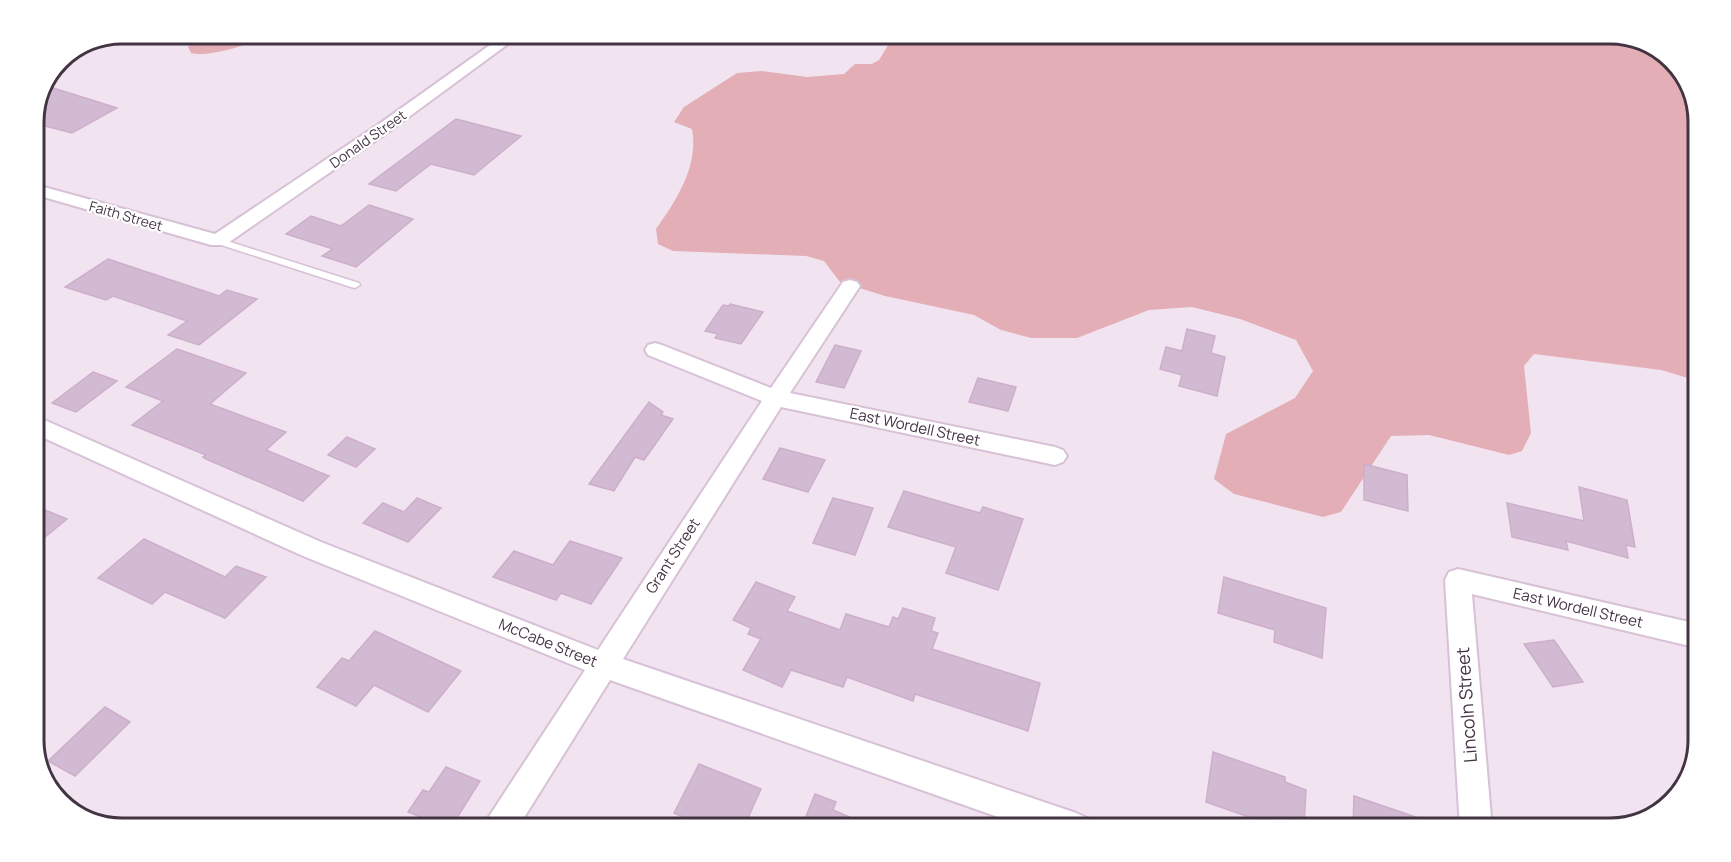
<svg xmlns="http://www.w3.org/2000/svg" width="1731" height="862" font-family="Manrope,sans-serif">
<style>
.green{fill:#e4aeb6}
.building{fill:#d2bad2;stroke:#cdaecc;stroke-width:1.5}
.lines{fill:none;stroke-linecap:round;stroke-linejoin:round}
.service-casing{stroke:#d7c1d6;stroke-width:3}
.minor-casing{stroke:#d7c1d6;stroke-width:4}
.service{fill:#fff;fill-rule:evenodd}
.minor{fill:#fff;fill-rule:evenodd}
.labels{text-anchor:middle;stroke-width:4.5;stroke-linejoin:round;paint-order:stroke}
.far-street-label{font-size:14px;fill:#433443;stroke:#fff}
.street-label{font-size:15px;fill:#433443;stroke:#fff}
.near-street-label{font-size:18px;fill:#433443;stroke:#fff}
.rim{fill:none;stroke:#433443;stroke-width:3}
</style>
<rect width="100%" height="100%" fill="#f1e4f0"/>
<g class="green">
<path d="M 210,33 L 282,33 C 260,39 213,59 191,53 L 188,47 L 192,43 Z"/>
<path d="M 912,33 L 1610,33 L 1649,42 L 1682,71 L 1698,116 L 1698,381 L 1661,370 L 1534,354 L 1524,366 L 1531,433 L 1522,451 L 1509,455 L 1429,435 L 1391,436 L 1341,512 L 1323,517 L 1234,494 L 1214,479 L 1226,434 L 1295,398 L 1313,371 L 1296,340 L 1240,319 L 1192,307 L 1149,310 L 1077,338 L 1031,338 L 1001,330 L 974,315 L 885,296 L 840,282 L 824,261 L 806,256 L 673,251 L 658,244 L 656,229 C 676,201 699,166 692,129 L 674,122 L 684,107 L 737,73 L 762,71 L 807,77 L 844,74 L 855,64 L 872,64 L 879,60 L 893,37 Z"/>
</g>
<g class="building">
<path d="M 47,86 L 117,108 L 72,133 L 33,123 L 33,116 Z"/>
<path d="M 456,119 L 521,136 L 474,175 L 431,164 L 396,191 L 369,184 Z"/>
<path d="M 369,205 L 413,219 L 356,267 L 322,256 L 333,249 L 286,234 L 311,216 L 341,226 Z"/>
<path d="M 108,259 L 219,296 L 227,290 L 257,299 L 199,345 L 168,335 L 187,321 L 113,296 L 106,300 L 65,287 Z"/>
<path d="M 730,304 L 763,312 L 741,344 L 715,338 L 718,334 L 705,331 L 723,305 L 729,306 Z"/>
<path d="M 1187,329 L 1215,336 L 1211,353 L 1225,357 L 1217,396 L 1179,386 L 1182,375 L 1160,369 L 1166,347 L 1182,351 Z"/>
<path d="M 835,345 L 861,351 L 844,388 L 816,382 Z"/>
<path d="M 177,349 L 246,373 L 210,404 L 286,432 L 266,450 L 329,476 L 303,501 L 206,459 L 203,457 L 206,455 L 132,425 L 163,401 L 126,387 Z"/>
<path d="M 93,372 L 117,381 L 76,412 L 52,403 Z"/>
<path d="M 978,378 L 1016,387 L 1008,411 L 969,402 Z"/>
<path d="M 649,402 L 663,412 L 661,415 L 673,419 L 644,460 L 635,457 L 614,491 L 589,484 Z"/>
<path d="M 347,437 L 375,449 L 356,467 L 328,455 Z"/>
<path d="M 780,448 L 825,460 L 808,492 L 763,479 Z"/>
<path d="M 1364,464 L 1407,475 L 1408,511 L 1364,500 Z"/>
<path d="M 1579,487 L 1627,500 L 1635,547 L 1626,545 L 1628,558 L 1566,541 L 1568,550 L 1512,537 L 1507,503 L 1584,521 Z"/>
<path d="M 904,491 L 980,513 L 983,507 L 1023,519 L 998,590 L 946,573 L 956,547 L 888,527 Z"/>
<path d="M 417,498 L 441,508 L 408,542 L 363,523 L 383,503 L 404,512 Z"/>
<path d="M 833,498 L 873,508 L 855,555 L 813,543 Z"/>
<path d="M 33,505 L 67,519 L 33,547 Z"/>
<path d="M 144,539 L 225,577 L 236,566 L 266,577 L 225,618 L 165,592 L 152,604 L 98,578 Z"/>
<path d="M 570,541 L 622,558 L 591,604 L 561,593 L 556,600 L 493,577 L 514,551 L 553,565 Z"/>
<path d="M 1224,577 L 1326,608 L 1322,658 L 1274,642 L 1275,630 L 1218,613 Z"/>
<path d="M 756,582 L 795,597 L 787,611 L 840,630 L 846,614 L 889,627 L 893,617 L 898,619 L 903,608 L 935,618 L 931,631 L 938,633 L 932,649 L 1040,683 L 1028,731 L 915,694 L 913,701 L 847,677 L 843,687 L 791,670 L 782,687 L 743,670 L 761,639 L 748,634 L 751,628 L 733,620 Z"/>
<path d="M 375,631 L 461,671 L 428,712 L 374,685 L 356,706 L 317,687 L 342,658 L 349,661 Z"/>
<path d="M 1554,640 L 1583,682 L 1553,687 L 1524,644 Z"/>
<path d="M 105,707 L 130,722 L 75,776 L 48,761 Z"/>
<path d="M 1213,752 L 1285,777 L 1285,782 L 1306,790 L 1304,826 L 1279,816 L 1277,827 L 1206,802 Z"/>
<path d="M 699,764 L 761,789 L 743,829 L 713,829 L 674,813 Z"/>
<path d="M 446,767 L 480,781 L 450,829 L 416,829 L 423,818 L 408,812 L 423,790 L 429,792 Z"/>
<path d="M 815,794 L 836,802 L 833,810 L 878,829 L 801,829 Z"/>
<path d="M 1354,796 L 1439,825 L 1438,829 L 1353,829 Z"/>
</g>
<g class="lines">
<g class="service-casing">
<g id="service">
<path d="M 712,33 C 731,33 748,38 766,38 C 778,38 788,33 800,33 C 783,48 731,44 712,33 Z"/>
<path d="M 218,238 L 359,283 L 360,285 L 355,288 L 351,287 L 215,243 L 213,241 Z"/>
</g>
</g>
<g class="minor-casing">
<g id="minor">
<path d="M 507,33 L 523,33 L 391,130 L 225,245 L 211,245 L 33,194 L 33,184 L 215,234 L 379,124 Z"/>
<path d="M 850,280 L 857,282 L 860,286 L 790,393 L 1055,447 L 1063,450 L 1067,456 L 1063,462 L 1055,465 L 781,407 L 623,659 L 1076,813 L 1087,818 L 1092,829 L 1032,829 L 610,680 L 517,829 L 483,829 L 488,818 L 585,670 L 303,556 L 33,433 L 33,415 L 321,542 L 598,650 L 762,401 L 648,355 L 645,350 L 648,345 L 655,343 L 662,345 L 771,388 L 843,282 Z"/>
<path d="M 1458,569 L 1698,624 L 1698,648 L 1472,594 L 1492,829 L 1460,829 L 1445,580 L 1449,572 Z"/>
</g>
</g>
<use href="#service" class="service"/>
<use href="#minor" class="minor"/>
</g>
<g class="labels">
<g class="far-street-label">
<text transform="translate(368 139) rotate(-35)" y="5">Donald Street</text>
<text transform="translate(126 216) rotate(16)" y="5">Faith Street</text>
</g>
<g class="street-label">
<text transform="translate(915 427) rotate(12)" y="5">East Wordell Street</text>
<text transform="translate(673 556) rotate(-57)" y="5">Grant Street</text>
<text transform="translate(1578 608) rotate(13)" y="5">East Wordell Street</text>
<text transform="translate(548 643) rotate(22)" y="5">McCabe Street</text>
</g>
<g class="near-street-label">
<text transform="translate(1467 705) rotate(-94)" y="6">Lincoln Street</text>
</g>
</g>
<path d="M0 0H1731V862H0ZM122 44H1610A78 78 0 0 1 1688 122V740A78 78 0 0 1 1610 818H122A78 78 0 0 1 44 740V122A78 78 0 0 1 122 44Z" fill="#fff" fill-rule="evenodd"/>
<path class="rim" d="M122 44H1610A78 78 0 0 1 1688 122V740A78 78 0 0 1 1610 818H122A78 78 0 0 1 44 740V122A78 78 0 0 1 122 44Z"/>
</svg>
